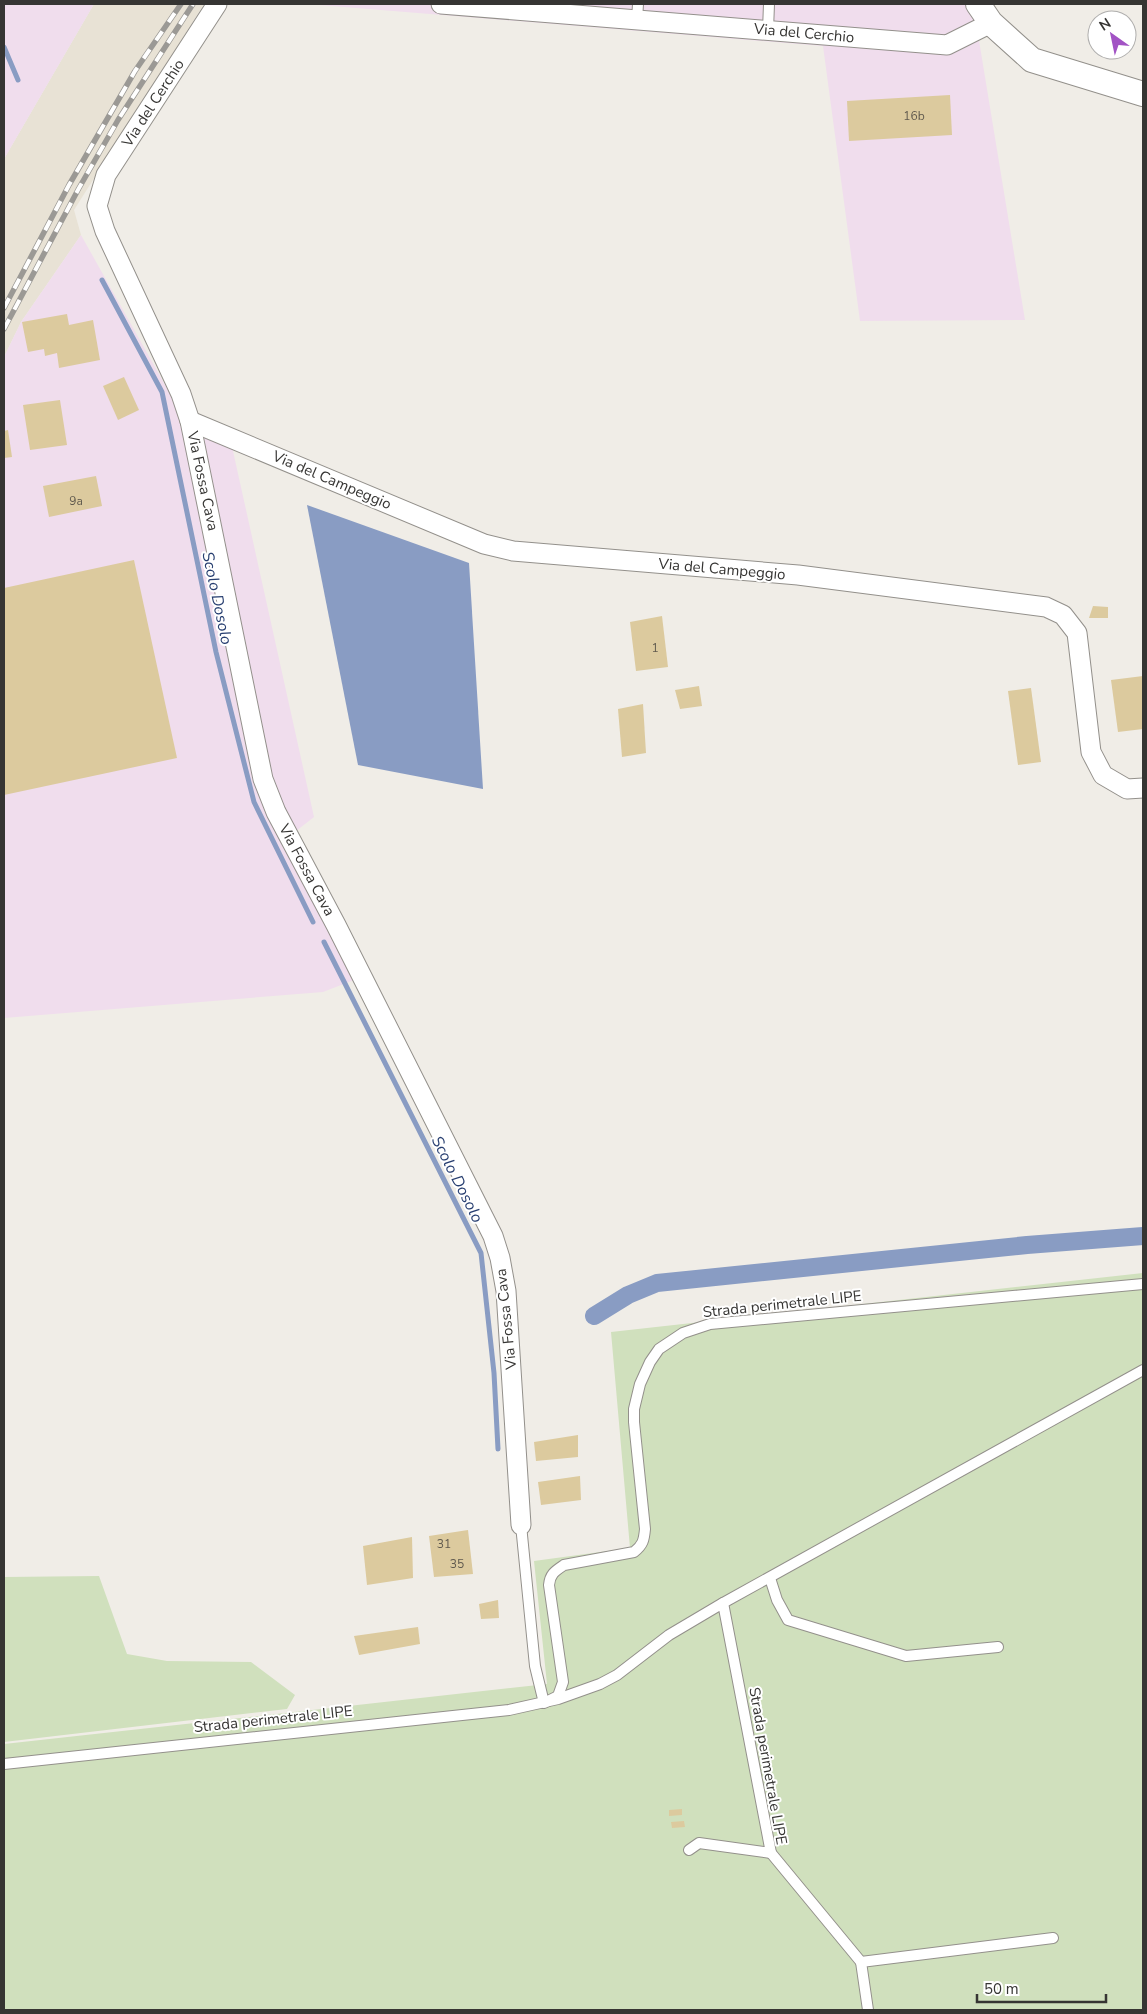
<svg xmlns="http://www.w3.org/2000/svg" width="1147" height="2014" font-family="'Nunito Sans',sans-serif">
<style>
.built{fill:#e8e2d5}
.industrial{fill:#f0dded}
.green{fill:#d0e0bd}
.water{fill:#899cc3}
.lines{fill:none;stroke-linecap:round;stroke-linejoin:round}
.stream{stroke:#899cc3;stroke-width:5}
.canal{stroke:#899cc3;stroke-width:18}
.building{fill:#dcca9e}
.service-casing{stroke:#93908b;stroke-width:12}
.minor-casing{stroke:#93908b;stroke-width:21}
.tertiary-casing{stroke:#93908b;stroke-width:26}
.service{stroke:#fff;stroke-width:10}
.minor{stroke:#fff;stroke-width:19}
.tertiary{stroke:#fff;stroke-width:24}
.rail-casing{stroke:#9b9995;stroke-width:5.5}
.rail{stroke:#fff;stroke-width:4;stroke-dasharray:11;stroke-linecap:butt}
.labels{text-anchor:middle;stroke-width:4;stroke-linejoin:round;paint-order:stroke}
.number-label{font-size:12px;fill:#605a4e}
.street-label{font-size:15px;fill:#363533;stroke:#fff}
.water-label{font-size:16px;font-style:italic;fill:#273e70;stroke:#fff}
</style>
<rect width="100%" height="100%" fill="#f0ede7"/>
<path class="built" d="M 94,4 L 204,4 L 74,210 L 81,235 L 21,322 L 4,357 L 4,159 Z"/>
<g class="industrial">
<path d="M 4,4 L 94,4 L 4,159 Z"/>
<path d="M 307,4 L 973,4 L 1025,320 L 860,321 L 823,46 Z"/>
<path d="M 81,235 L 169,392 L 186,391 L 197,415 L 231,442 L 314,817 L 282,842 L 354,980 L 323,992 L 4,1018 L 4,357 L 21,322 Z"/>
</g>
<g class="green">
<path d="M 1143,1273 L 1143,2010 L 4,2010 L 4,1744 L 547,1684 L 534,1561 L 630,1548 L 611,1332 Z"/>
<path d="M 99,1576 L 127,1654 L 167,1661 L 251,1662 L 295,1695 L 287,1709 L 4,1742 L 4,1577 Z"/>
</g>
<path class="water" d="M 307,505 L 469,563 L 483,789 L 358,765 Z"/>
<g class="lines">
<g class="stream">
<path d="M 4,47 L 18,80"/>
<path d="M 102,280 L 162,392 L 216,652 L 254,802 L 313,922"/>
<path d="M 324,942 L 481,1253 L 494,1373 L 498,1449"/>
</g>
<path class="canal" d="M 594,1316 L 628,1295 L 657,1283 L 1027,1245 L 1143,1236"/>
</g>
<g class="building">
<path d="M 950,95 L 952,135 L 849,141 L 847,101 Z"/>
<path d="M 67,314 L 69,325 L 93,320 L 100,360 L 59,368 L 57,353 L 45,356 L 44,349 L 28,352 L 22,322 Z"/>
<path d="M 124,377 L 139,410 L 118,420 L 103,386 Z"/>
<path d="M 60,400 L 67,445 L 30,450 L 23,405 Z"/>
<path d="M 8,430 L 12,457 L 4,458 L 4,431 Z"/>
<path d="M 96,476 L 102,506 L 49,517 L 43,486 Z"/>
<path d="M 134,560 L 177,758 L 4,795 L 4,588 Z"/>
<path d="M 1093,606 L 1108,607 L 1108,618 L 1089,618 Z"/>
<path d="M 662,616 L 668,667 L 636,671 L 630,622 Z"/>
<path d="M 1143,676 L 1143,729 L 1118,732 L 1111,680 Z"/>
<path d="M 699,686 L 702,706 L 680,709 L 675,690 Z"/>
<path d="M 1031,688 L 1041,762 L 1018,765 L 1008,691 Z"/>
<path d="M 643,704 L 646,753 L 622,757 L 618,709 Z"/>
<path d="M 578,1435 L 578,1457 L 536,1461 L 534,1442 Z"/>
<path d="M 580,1476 L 581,1500 L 541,1505 L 538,1482 Z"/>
<path d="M 468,1530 L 473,1574 L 434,1577 L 429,1536 Z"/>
<path d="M 412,1537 L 413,1578 L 367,1585 L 363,1546 Z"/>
<path d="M 498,1600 L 499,1618 L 481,1619 L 479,1604 Z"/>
<path d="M 418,1627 L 420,1644 L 359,1655 L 354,1636 Z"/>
<path d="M 682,1809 L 682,1815 L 669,1816 L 669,1810 Z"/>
<path d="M 684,1821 L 685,1827 L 672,1828 L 671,1822 Z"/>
</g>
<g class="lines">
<g class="service-casing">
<g id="service">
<path d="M 637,20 L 638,4"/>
<path d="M 768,30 L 769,4"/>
<path d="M 521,1525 L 535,1666 L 544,1703 L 558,1696 L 563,1682 L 549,1585 C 550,1574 555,1571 564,1565 L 634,1552 C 643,1545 644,1540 645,1529 L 634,1422 L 634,1409 L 640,1384 L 650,1362 L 659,1349 L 683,1333 L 710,1324 L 1143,1284"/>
<path d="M 770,1578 L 777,1600 L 788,1620 L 906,1656 L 998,1647"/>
<path d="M 723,1603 L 1143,1370"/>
<path d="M 4,1764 L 509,1710 L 558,1699 L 600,1684 L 617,1675 L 669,1635 L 723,1603 L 771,1853 L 699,1843 L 689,1850"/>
<path d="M 771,1853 L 861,1962 L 1053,1938"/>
<path d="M 861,1962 L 868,2010"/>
</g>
</g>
<g class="minor-casing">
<g id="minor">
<path d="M 217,4 L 106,175 L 97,206 L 105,231 L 181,394 L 190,421 L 263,779 L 276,812 L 336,925 L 493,1236 L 500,1258 L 506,1291 L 521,1525"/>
<path d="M 441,4 L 947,45 L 991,23"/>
<path d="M 190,421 L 484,544 L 513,551 L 798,575 L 1046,607 L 1063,615 L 1077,633 L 1091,752 L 1103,775 L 1127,789 L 1143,788"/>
</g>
</g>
<g class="tertiary-casing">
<path id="tertiary" d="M 978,4 L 991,23 L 1032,60 L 1143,94"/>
</g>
<use href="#service" class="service"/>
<use href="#minor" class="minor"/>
<use href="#tertiary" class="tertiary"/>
<g class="rail-casing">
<g id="rail">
<path d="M 4,308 L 69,185 L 135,71 L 181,4"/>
<path d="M 4,329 L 79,188 L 118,120 L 193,4"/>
</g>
</g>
<use href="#rail" class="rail"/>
</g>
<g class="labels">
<g class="number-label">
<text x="914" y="120">16b</text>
<text x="76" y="505">9a</text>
<text x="655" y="652">1</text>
<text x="444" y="1548">31</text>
<text x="457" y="1568">35</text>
</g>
<g class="street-label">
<text transform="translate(804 33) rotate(5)" y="5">Via del Cerchio</text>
<text transform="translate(153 103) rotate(-57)" y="5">Via del Cerchio</text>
<text transform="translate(332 480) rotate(23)" y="5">Via del Campeggio</text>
<text transform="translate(203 481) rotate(78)" y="5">Via Fossa Cava</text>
<text transform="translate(722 569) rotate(5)" y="5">Via del Campeggio</text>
<text transform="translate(307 870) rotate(62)" y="5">Via Fossa Cava</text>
<text transform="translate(782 1304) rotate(-6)" y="5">Strada perimetrale LIPE</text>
<text transform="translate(506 1319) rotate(-96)" y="5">Via Fossa Cava</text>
<text transform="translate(273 1719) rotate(-6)" y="5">Strada perimetrale LIPE</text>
<text transform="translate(768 1766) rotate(80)" y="5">Strada perimetrale LIPE</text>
</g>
<g class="water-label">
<text transform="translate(218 598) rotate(78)" y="6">Scolo Dosolo</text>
<text transform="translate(458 1179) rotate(63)" y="6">Scolo Dosolo</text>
</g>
</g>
<rect width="1147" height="2014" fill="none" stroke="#363533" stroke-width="10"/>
<g transform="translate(1112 35) rotate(327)"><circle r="24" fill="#ffffff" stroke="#afaead"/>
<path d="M0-4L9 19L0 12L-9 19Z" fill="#a253c4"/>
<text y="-8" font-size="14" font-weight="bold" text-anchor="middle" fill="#363533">N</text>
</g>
<path d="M977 1994v8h129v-8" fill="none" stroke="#363533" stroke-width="2.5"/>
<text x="984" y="1994" font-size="15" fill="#363533" stroke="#ffffff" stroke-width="4" paint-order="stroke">50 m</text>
</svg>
